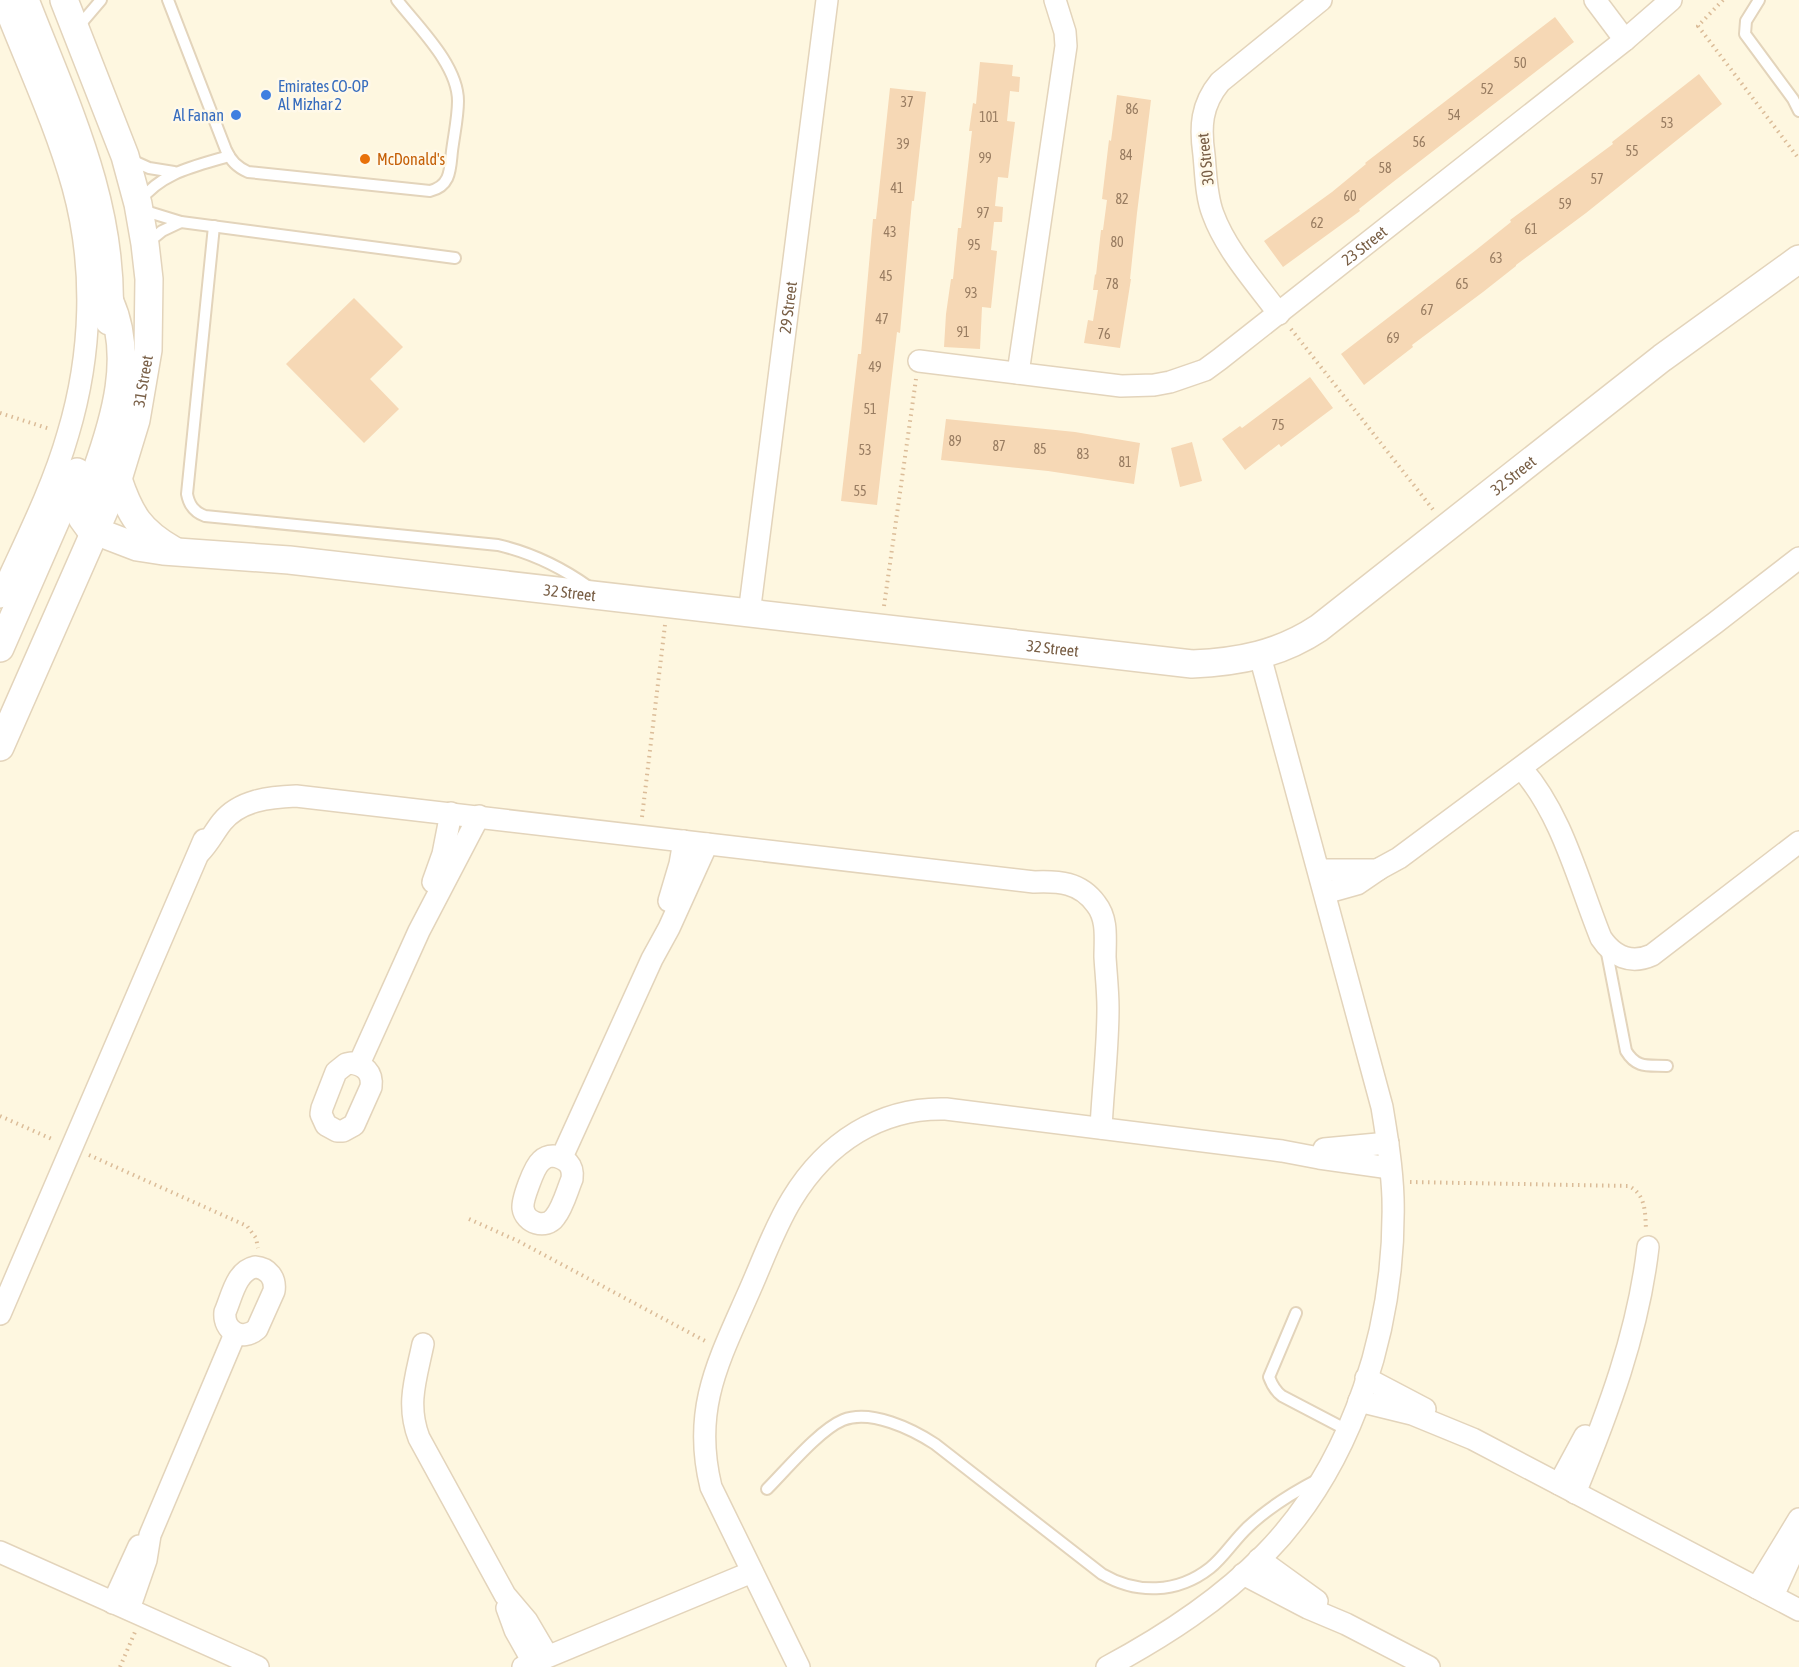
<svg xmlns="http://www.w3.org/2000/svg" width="1799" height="1667" font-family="'Asap Condensed',sans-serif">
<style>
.building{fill:#f6d8b5}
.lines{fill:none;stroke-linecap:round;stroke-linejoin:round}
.service-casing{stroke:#e3d4bb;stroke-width:14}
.minor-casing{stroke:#e3d4bb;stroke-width:24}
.tertiary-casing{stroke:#e3d4bb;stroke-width:30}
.path{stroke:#dbbc98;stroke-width:4;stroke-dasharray:1.5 4.5;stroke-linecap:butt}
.service{stroke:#fff;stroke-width:10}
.minor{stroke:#fff;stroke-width:21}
.tertiary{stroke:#fff;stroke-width:27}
.shop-dot{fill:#3f7fe0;stroke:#fff9e9;stroke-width:2}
.food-dot{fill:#e8710a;stroke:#fff9e9;stroke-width:2}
.labels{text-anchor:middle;stroke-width:5;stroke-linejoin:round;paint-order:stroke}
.number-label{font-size:14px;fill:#987c61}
.shop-label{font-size:16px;fill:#366cbe;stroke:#fff9e9;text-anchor:start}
.food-label{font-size:16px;fill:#c56008;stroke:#fff9e9;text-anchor:start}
.street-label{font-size:16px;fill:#785e45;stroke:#fff9e9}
</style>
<rect width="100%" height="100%" fill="#fef7e0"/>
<g class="building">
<path d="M 1555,17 L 1574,42 L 1393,182 L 1359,209 L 1360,211 L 1283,267 L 1264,241 L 1332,192 L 1366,164 L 1365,163 Z"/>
<path d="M 980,62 L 1013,65 L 1012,76 L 1020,77 L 1019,92 L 1010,91 L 1007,121 L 1015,122 L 1008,178 L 998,177 L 995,206 L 1003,207 L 1002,222 L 994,222 L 991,250 L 997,251 L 991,308 L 982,307 L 980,349 L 944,347 L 946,314 L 951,279 L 953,279 L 958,228 L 961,228 L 972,131 L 969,131 L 973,103 L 976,104 Z"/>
<path d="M 1699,74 L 1722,104 L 1586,213 L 1516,265 L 1516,266 L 1483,292 L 1412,345 L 1413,347 L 1364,385 L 1341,354 L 1476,250 L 1511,222 L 1510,220 L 1613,144 L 1612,142 Z"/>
<path d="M 890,88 L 926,92 L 914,201 L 912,201 L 900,333 L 897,332 L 877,505 L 841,501 L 858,354 L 861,354 L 873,219 L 876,219 Z"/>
<path d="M 1117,95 L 1151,100 L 1137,213 L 1130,279 L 1131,279 L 1120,348 L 1084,343 L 1088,320 L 1093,321 L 1098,290 L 1093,290 L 1095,274 L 1096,275 L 1101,230 L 1103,230 L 1107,200 L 1102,199 L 1109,140 L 1111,141 Z"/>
<path d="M 354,298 L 403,347 L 370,379 L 399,409 L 364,443 L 286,364 Z"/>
<path d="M 1310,377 L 1333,408 L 1281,447 L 1279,444 L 1245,470 L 1222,439 L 1240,426 L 1242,428 Z"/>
<path d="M 946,419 L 1075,432 L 1140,443 L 1134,484 L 1048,471 L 941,460 Z"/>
<path d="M 1192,442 L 1202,481 L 1180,487 L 1171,448 Z"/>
</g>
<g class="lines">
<g class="service-casing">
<g id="service">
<path d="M 168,0 L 226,150 C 231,161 237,167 248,172 L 430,191 C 451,186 450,169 452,151 C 454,135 458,117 458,101 C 458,65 418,27 397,0"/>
<path d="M 1759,0 L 1746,21 L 1745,34 L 1793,99 L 1799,111"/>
<path d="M 78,27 L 101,0"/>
<path d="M 129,159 L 149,168 L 174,172"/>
<path d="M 140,201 C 162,172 196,166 229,156"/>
<path d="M 142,210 L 181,222 L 455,258"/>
<path d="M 214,226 L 187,494 C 189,505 194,512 205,516 L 498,545 C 532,553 561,567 589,587"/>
<path d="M 146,244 L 162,231 L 181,222"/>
<path d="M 1606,948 L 1626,1051 C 1637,1069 1648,1065 1667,1066"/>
<path d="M 1296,1313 L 1269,1377 C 1272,1385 1275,1391 1282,1396 L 1347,1430"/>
<path d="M 767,1489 C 786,1470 819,1430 843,1420 C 871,1409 912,1429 935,1444 L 1102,1574 C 1136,1594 1177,1594 1210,1568 C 1224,1557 1234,1540 1248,1527 C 1268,1508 1292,1493 1317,1480"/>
</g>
</g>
<g class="minor-casing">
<g id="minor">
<path d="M 1595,0 L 1625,40"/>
<path d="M 1279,314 C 1257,284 1226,250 1213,214 C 1206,196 1206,175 1204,155 C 1200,127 1201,105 1220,82 L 1321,0"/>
<path id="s1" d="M 919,361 L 1121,386 L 1154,385 L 1170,382 L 1205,370 L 1220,359 L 1625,40 L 1671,0"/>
<path d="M 1018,373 L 1066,46 L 1065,32 L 1055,0"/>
<path d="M 0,597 C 24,544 52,490 68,434 C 92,354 95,267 73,187 C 55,123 26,62 2,0"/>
<path id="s2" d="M 749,614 L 827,0"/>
<path d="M 1521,768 C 1562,814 1578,881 1601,938 C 1613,956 1630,965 1652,955 L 1799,842"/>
<path d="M 200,852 C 209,843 214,832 222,822 C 240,800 270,797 296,796 L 1034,882 C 1059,881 1080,882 1096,904 C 1108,919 1105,939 1105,957 C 1106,974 1108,991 1108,1008 C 1108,1048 1103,1088 1101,1128"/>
<path d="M 1319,870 L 1377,870 L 1399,858 L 1715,623 L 1799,558"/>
<path d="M 433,882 L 443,854 L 451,813"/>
<path d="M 1325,893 L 1357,884 L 1379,869"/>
<path d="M 669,901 L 680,864 L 684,841"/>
<path d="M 351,1063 C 364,1065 373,1072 371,1087 L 354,1125 L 343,1131 L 337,1131 L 326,1125 L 321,1114 L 322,1108 L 336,1072 L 346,1064 Z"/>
<path d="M 359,1064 L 419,931 L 479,816"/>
<path d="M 1324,1149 L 1388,1143"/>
<path d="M 553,1156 C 566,1158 574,1165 572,1179 C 567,1191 563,1207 555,1217 C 546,1230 525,1223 523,1208 C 522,1200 534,1167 541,1161 C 544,1158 548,1156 553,1156 Z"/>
<path d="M 562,1157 L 652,959 L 669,928 L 707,844"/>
<path d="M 255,1267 C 268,1268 276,1278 274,1291 L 257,1329 C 242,1342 223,1331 225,1312 C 232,1296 236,1271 255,1267 Z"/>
<path d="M 0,1314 L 204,840"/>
<path d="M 423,1344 C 416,1378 406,1404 419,1438 L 505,1595 L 527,1621 L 547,1655"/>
<path d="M 1366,1378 L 1425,1409"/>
<path d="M 1359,1401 L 1412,1414 L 1473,1439 L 1799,1610"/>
<path d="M 1559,1484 L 1585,1436"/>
<path d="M 1575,1493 C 1608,1412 1638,1334 1648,1247"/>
<path d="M 0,1552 L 258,1667"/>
<path d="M 1259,1559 L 1317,1601"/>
<path d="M 1243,1574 L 1308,1608 L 1346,1624 L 1429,1667"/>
<path d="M 1757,1588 L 1799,1519"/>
<path d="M 1773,1596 L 1796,1545"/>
<path d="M 113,1603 L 139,1546"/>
<path d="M 507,1608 L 515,1630 L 533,1662"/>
<path d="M 129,1609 L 146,1560 L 150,1535 L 235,1334"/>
<path d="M 523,1667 L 752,1572"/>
<path d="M 799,1667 L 711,1487 C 692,1410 718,1362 748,1294 C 762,1263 774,1228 792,1199 C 826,1143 880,1107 946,1109 L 1282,1151 L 1319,1158 L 1390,1168"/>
<path d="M 1107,1667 C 1165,1636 1219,1601 1265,1554 C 1355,1462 1396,1323 1393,1198 C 1392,1167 1387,1137 1382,1107 L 1260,656"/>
</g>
</g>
<g class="tertiary-casing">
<g id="tertiary">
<path d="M 25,0 C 66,106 115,204 109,321"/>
<path id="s3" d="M 110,302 C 134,356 115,419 96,472 C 91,485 84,498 81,511 L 82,518 L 90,529 L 137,547 L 163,551 L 289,560 L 1192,664 C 1239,662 1280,654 1319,628 L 1662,358 L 1799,259"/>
<path d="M 118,479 C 130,515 140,531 173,550"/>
<path d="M 0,648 L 77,472"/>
<path id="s4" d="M 0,747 L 118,479 L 136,420 L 148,350 L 149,279 L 145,244 L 138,204 L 125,156 L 64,0"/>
</g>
</g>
<g class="path">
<path d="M 1723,0 L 1698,26 L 1799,159"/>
<path d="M 1291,329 L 1435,512"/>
<path d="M 0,413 L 50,429"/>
<path d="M 884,606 L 916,379"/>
<path d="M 642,817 L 665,625"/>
<path d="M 0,1116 L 54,1140"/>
<path d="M 89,1155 L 247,1226 L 256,1238 L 258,1248"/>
<path d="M 1410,1182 L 1629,1186 C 1646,1195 1645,1212 1646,1229"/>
<path d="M 469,1219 L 518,1241 L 707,1342"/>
<path d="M 120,1667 L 135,1632"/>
</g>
<use href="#service" class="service"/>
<use href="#minor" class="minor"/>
<use href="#tertiary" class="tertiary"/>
</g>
<g class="shop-dot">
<circle cx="266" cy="95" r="6"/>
<circle cx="236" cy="115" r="6"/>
</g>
<circle class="food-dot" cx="365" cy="159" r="6"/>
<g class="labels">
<g class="number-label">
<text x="1520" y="68">50</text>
<text x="1487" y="94">52</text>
<text x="907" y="107">37</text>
<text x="1132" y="114">86</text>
<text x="1454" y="120">54</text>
<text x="989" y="122">101</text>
<text x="1667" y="128">53</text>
<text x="1419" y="147">56</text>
<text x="903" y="149">39</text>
<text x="1632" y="156">55</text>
<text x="1126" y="160">84</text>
<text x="985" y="163">99</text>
<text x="1385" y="173">58</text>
<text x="1597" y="184">57</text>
<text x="897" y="193">41</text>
<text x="1350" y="201">60</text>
<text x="1122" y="204">82</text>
<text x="1565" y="209">59</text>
<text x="983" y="218">97</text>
<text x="1317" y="228">62</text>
<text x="1531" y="234">61</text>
<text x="890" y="237">43</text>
<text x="1117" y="247">80</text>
<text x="974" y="250">95</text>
<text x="1496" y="263">63</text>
<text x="886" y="281">45</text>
<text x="1112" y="289">78</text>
<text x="1462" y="289">65</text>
<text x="971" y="298">93</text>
<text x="1427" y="315">67</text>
<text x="882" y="324">47</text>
<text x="963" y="337">91</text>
<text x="1104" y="339">76</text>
<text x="1393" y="343">69</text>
<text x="875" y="372">49</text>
<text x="870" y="414">51</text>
<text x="1278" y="430">75</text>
<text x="955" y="446">89</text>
<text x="999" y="451">87</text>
<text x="1040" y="454">85</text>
<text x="865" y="455">53</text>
<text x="1083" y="459">83</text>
<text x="1125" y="467">81</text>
<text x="860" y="496">55</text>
</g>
<g class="shop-label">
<text x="278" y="92">Emirates CO-OP<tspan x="278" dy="18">Al Mizhar 2</tspan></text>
<text x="224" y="121" text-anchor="end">Al Fanan</text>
</g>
<g class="food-label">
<text x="377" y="165">McDonald's</text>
</g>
<g class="street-label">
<text transform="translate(1205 159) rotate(-96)" y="6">30 Street</text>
<text dy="6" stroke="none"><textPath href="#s1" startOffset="492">23 Street</textPath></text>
<text dy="6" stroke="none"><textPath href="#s2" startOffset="309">29 Street</textPath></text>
<text dy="6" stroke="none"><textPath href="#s4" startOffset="394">31 Street</textPath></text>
<text dy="6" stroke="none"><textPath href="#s3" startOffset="1730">32 Street</textPath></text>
<text dy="6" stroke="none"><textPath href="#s3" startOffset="723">32 Street</textPath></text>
<text dy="6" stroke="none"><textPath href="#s3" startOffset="1209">32 Street</textPath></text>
</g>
</g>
</svg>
